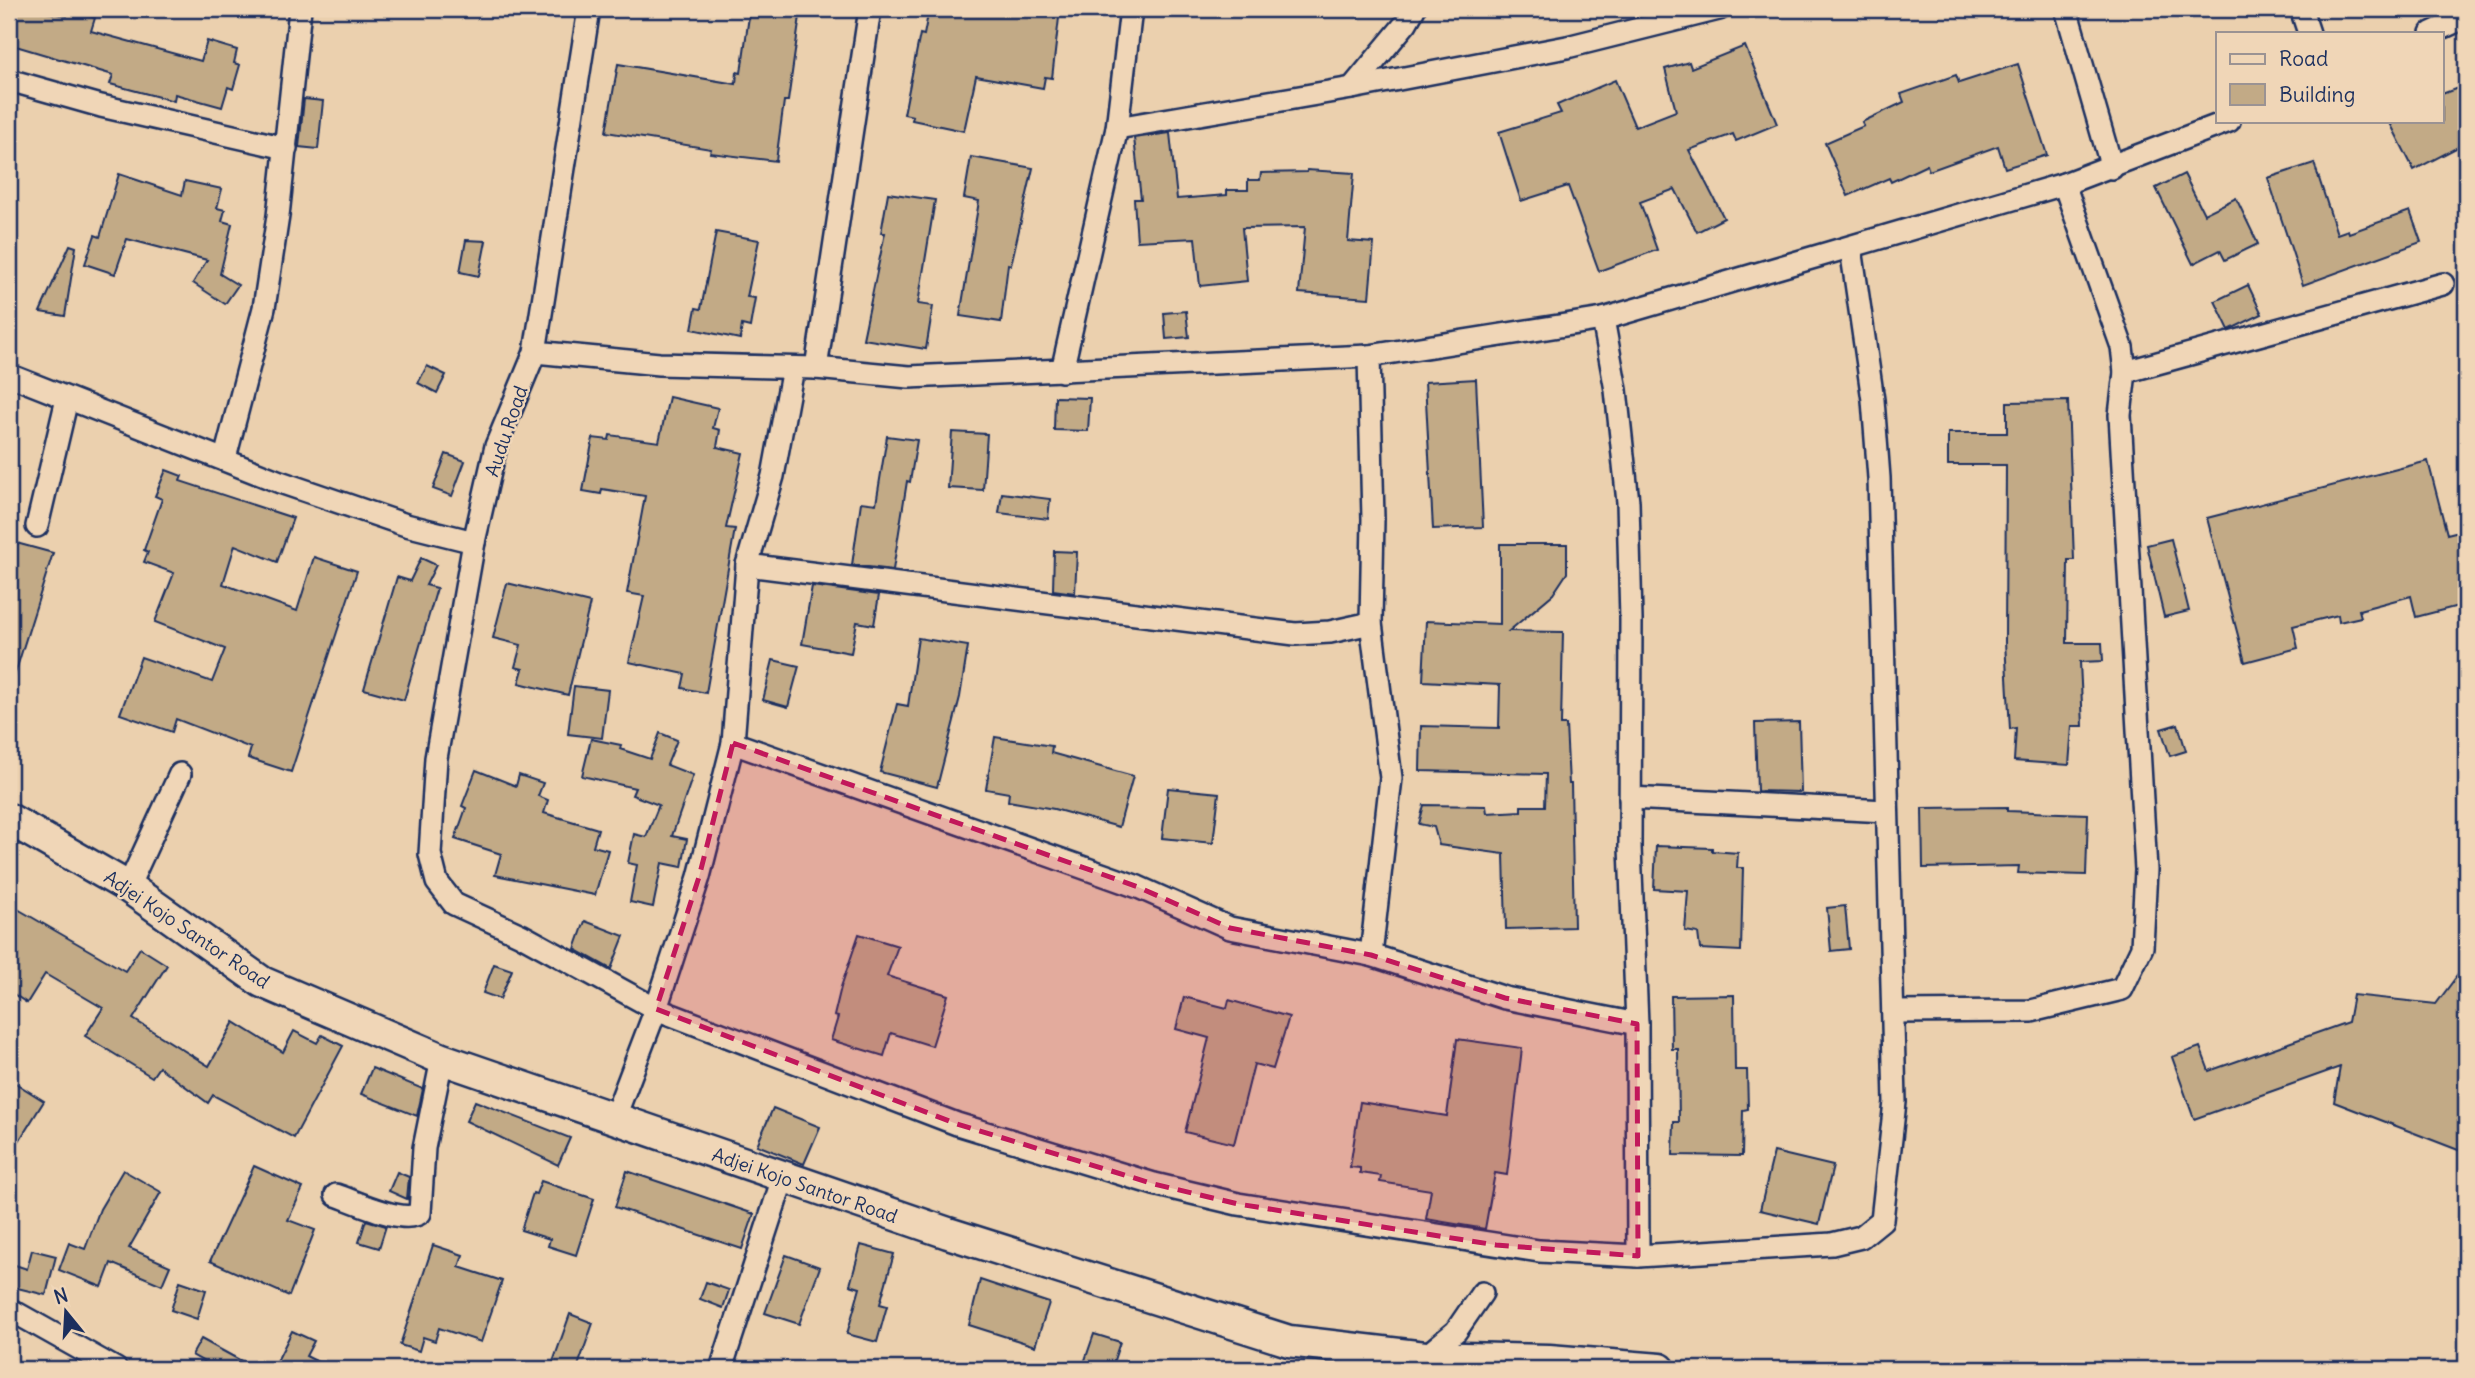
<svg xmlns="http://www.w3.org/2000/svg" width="2475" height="1378" font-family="Delius,sans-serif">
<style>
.building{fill:#c2aa86;stroke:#1b2f5e;stroke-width:2}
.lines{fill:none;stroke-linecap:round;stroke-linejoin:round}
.street-casing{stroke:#1b2f5e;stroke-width:26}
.secondary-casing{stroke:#1b2f5e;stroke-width:35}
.street{stroke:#f0d6b7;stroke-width:21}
.secondary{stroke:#f0d6b7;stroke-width:30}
.marked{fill:#c2185b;fill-opacity:0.2;stroke:#c2185b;stroke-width:5;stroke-dasharray:14 9;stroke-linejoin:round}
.labels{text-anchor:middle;stroke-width:5;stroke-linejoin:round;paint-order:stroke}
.street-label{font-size:19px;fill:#1b2f5e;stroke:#f0d6b7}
</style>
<rect width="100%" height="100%" fill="#ebd0ae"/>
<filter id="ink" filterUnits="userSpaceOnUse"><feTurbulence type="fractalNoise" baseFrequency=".0143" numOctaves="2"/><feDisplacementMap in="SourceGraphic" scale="14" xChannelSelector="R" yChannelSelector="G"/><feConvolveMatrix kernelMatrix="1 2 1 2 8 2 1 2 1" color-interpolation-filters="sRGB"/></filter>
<g filter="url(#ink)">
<g class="building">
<path d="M 9,9 L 31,9 L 67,16 L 69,10 L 95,18 L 91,31 L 201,61 L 207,41 L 237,50 L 234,63 L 240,65 L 233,89 L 228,87 L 222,107 L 175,94 L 174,101 L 110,84 L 113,75 L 9,44 Z"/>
<path d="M 750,9 L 801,9 L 788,101 L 784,101 L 776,161 L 710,153 L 711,149 L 606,132 L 618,64 L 736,84 L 737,72 L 741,73 Z"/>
<path d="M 929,9 L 1060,9 L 1052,78 L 1045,77 L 1043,88 L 976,76 L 964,131 L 912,120 L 913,116 L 904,114 L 920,34 L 924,35 Z"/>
<path d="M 1745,46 L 1777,124 L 1736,141 L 1733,134 L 1689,150 L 1724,218 L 1697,232 L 1675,189 L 1640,202 L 1657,250 L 1599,271 L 1568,186 L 1521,201 L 1499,132 L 1561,113 L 1557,105 L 1615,80 L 1635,127 L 1676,111 L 1665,69 L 1689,62 L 1691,68 Z"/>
<path d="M 2018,64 L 2047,155 L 2005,168 L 1998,146 L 1929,171 L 1927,165 L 1891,182 L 1889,178 L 1848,196 L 1825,143 L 1864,126 L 1862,122 L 1904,102 L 1901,94 L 1956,75 L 1959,83 Z"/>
<path d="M 2466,85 L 2466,143 L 2414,170 L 2389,121 L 2442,121 L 2442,94 Z"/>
<path d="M 304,99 L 323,101 L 318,149 L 299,147 Z"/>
<path d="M 1170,133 L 1177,199 L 1227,195 L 1227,190 L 1248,190 L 1248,180 L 1260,180 L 1261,173 L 1307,172 L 1307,170 L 1354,173 L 1348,241 L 1374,243 L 1369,298 L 1299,293 L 1305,227 L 1242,228 L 1247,281 L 1200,286 L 1195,238 L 1137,241 L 1134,199 L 1141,199 L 1134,138 Z"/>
<path d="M 971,157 L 1033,168 L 1011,265 L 1008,264 L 1001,322 L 960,316 L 979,201 L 964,198 Z"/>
<path d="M 2314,163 L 2337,234 L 2348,230 L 2349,233 L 2410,211 L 2421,242 L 2303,285 L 2268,178 Z"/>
<path d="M 119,174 L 182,195 L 185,181 L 222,189 L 217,208 L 225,210 L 222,221 L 232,224 L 220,274 L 238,285 L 225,304 L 193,283 L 207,260 L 127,239 L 115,274 L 85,264 L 95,235 L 100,237 Z"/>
<path d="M 2184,174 L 2204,214 L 2236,198 L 2258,244 L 2225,260 L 2220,250 L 2193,264 L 2156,188 Z"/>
<path d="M 888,193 L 935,200 L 918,304 L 933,306 L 926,349 L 863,339 L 885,233 L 881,233 Z"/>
<path d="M 716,232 L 759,240 L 747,297 L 755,298 L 750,327 L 742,325 L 740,339 L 692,329 L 696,308 L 701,309 Z"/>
<path d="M 466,240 L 486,241 L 479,276 L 460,272 Z"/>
<path d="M 70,245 L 76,247 L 65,316 L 40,312 Z"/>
<path d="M 2248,285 L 2262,314 L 2229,330 L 2215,301 Z"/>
<path d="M 1186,311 L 1189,337 L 1166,339 L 1164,313 Z"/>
<path d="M 427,366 L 446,375 L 437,393 L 418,383 Z"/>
<path d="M 1476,379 L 1483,527 L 1433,529 L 1425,382 Z"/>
<path d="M 669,397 L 718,408 L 713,428 L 720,430 L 717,447 L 743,453 L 726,528 L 735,529 L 706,693 L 682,688 L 685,674 L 629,662 L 644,596 L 627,593 L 645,496 L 602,489 L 601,494 L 583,491 L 593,438 L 609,440 L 610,435 L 659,442 Z"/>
<path d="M 1055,397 L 1090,398 L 1088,431 L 1054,430 Z"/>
<path d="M 2068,401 L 2074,560 L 2068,560 L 2067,643 L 2102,643 L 2103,661 L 2080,662 L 2083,726 L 2072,726 L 2069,765 L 2014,761 L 2016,728 L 2010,729 L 2005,642 L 2006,465 L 1948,465 L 1948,433 L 2007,433 L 2007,402 Z"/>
<path d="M 952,432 L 987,434 L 983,490 L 948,488 Z"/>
<path d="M 887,436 L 917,440 L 910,482 L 907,481 L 893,570 L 852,565 L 861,502 L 876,504 Z"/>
<path d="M 446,454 L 465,461 L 452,496 L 433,489 Z"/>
<path d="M 2428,461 L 2447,534 L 2459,531 L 2466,558 L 2466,604 L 2416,617 L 2411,596 L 2359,610 L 2361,617 L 2339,622 L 2338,615 L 2293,626 L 2298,648 L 2245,662 L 2207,518 Z"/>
<path d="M 166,470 L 182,476 L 180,481 L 293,518 L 277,562 L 235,545 L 223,584 L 297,611 L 314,557 L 357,571 L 291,772 L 248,758 L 251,748 L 176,719 L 172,732 L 120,714 L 141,657 L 212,682 L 225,649 L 155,622 L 174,573 L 144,562 L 148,552 L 144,550 L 162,499 L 155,496 Z"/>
<path d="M 1002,493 L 1050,499 L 1048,519 L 999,513 Z"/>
<path d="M 2171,539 L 2189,611 L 2164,617 L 2147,545 Z"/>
<path d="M 9,541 L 53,553 L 13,680 L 9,679 Z"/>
<path d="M 1500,544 L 1567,544 L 1567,573 L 1553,594 L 1509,631 L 1563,632 L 1561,725 L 1566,725 L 1569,784 L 1571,784 L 1574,927 L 1506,929 L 1504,854 L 1439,845 L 1434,827 L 1419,824 L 1424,805 L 1486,806 L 1487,813 L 1521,811 L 1521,806 L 1545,806 L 1546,774 L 1420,771 L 1421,726 L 1499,728 L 1500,685 L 1423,681 L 1426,621 L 1500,624 Z"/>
<path d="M 1054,551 L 1077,552 L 1075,593 L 1053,590 Z"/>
<path d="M 421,558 L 436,565 L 426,585 L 437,588 L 404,700 L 364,689 L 397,577 L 410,581 Z"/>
<path d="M 507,583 L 590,603 L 568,695 L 519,683 L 523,669 L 515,667 L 521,645 L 493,638 Z"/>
<path d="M 812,586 L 879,595 L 874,625 L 857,622 L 851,653 L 802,644 Z"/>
<path d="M 918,638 L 968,646 L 960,697 L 937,787 L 880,772 L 897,704 L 908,706 Z"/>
<path d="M 773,660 L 799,666 L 788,707 L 763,700 Z"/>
<path d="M 574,686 L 608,690 L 602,738 L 568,734 Z"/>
<path d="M 1799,722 L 1801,792 L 1757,791 L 1755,723 Z"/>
<path d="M 2178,724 L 2186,751 L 2170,756 L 2161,729 Z"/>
<path d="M 660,733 L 677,740 L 667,765 L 693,775 L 672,836 L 687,839 L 682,867 L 662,863 L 653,907 L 630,902 L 637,865 L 628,863 L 634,834 L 646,837 L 659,805 L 632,795 L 635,788 L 582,776 L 591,739 L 621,745 L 620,749 L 650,759 Z"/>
<path d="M 995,737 L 1052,746 L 1051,753 L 1133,776 L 1119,827 L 1054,809 L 1008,801 L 1009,793 L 986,789 Z"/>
<path d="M 476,770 L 516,786 L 519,775 L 543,783 L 538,796 L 548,800 L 544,813 L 598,829 L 593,846 L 608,850 L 595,895 L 495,875 L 501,854 L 455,839 L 466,808 L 462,806 Z"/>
<path d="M 1168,788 L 1219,793 L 1213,843 L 1162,838 Z"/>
<path d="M 2007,807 L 2007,811 L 2088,814 L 2086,875 L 2018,873 L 2019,866 L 1923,868 L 1922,808 Z"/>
<path d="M 1656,846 L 1712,848 L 1712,851 L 1738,853 L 1737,868 L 1743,868 L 1741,951 L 1700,949 L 1698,933 L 1685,931 L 1688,891 L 1654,889 Z"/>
<path d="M 9,904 L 125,971 L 140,948 L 167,965 L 133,1019 L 209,1066 L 234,1022 L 283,1052 L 294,1031 L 317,1043 L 322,1035 L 343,1046 L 294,1138 L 213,1095 L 208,1103 L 159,1067 L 152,1077 L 85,1036 L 103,1008 L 45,974 L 27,1003 L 9,991 Z"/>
<path d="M 1845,906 L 1849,949 L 1831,951 L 1827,908 Z"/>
<path d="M 585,921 L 624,936 L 611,969 L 575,949 Z"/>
<path d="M 859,934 L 898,946 L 887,976 L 948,995 L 932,1046 L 891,1033 L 884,1056 L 831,1040 L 838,1017 L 834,1016 L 841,987 Z"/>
<path d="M 494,964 L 512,970 L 500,999 L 483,993 Z"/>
<path d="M 2466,964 L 2466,1153 L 2334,1102 L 2340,1067 L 2194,1119 L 2172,1057 L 2200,1047 L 2209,1071 L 2348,1022 L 2353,995 L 2436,1004 Z"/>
<path d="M 1734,995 L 1735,1070 L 1747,1070 L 1748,1109 L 1743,1110 L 1742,1156 L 1673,1155 L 1674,1122 L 1679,1122 L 1678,1049 L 1672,1049 L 1671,996 Z"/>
<path d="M 1184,997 L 1227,1008 L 1229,1000 L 1289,1017 L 1273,1069 L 1254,1064 L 1234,1144 L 1185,1132 L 1209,1038 L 1176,1029 Z"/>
<path d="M 1457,1039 L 1522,1048 L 1507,1175 L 1495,1173 L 1485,1229 L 1426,1219 L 1431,1190 L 1380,1182 L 1381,1176 L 1360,1173 L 1360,1168 L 1350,1167 L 1360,1102 L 1447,1116 Z"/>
<path d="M 372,1068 L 423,1089 L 417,1116 L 361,1094 Z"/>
<path d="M 9,1079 L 44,1101 L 9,1157 Z"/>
<path d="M 475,1101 L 570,1138 L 558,1165 L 466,1121 Z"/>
<path d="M 773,1108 L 820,1127 L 804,1164 L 757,1145 Z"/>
<path d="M 1774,1152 L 1833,1166 L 1819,1224 L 1760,1210 Z"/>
<path d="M 254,1166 L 303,1188 L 288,1220 L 315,1230 L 289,1296 L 210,1261 Z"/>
<path d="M 123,1170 L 161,1192 L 129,1248 L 170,1266 L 162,1285 L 111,1263 L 102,1287 L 59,1270 L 69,1243 L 85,1249 L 100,1209 Z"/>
<path d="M 627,1171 L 754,1214 L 742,1249 L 615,1207 Z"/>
<path d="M 397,1172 L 409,1177 L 407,1199 L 389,1191 Z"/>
<path d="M 541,1181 L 594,1199 L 576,1255 L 548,1246 L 550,1239 L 521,1230 L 533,1193 L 536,1194 Z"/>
<path d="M 366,1220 L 386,1226 L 379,1248 L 359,1242 Z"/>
<path d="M 433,1245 L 463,1255 L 459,1267 L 502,1281 L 481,1342 L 439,1328 L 435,1341 L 423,1337 L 419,1351 L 400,1345 Z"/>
<path d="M 861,1245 L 894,1254 L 880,1304 L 887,1306 L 877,1342 L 847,1334 L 860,1288 L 850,1285 Z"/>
<path d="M 32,1250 L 56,1256 L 46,1295 L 9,1286 L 9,1263 L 27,1269 Z"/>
<path d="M 786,1255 L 820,1267 L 799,1324 L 765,1313 Z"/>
<path d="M 980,1280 L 1049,1303 L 1035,1346 L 969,1325 Z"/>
<path d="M 180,1281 L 206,1290 L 197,1319 L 171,1310 Z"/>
<path d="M 706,1282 L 729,1290 L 723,1308 L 700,1299 Z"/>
<path d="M 570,1314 L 593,1323 L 577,1369 L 552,1365 Z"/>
<path d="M 292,1331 L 314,1341 L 306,1356 L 332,1369 L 273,1369 Z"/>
<path d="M 1094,1334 L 1120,1342 L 1111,1369 L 1082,1369 Z"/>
<path d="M 201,1339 L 256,1369 L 217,1369 L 192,1355 Z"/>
</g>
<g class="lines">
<g class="street-casing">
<g id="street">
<path d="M 589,9 L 535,352 L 496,446 L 474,542 L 436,758 L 430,854 L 437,882 L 454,904 L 521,935 L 656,1009 L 957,1124 L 1154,1184 L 1238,1204 L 1539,1251 L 1638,1256 L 1832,1244 L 1861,1237 L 1882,1220 L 1895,1102 L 1879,478 L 1873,400 L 1851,248"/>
<path d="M 2066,9 L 2112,168"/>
<path d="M 2301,9 L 2309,33"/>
<path d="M 2431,33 L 2466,17"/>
<path d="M 9,80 L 101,106 L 286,148"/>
<path d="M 1352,88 L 1406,23 L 1414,9"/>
<path d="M 1117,128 L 1352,88 L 1567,47 L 1719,9"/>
<path d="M 1603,319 L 1616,390 L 1628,502 L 1631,620 L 1630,847 L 1637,1024 L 1638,1256"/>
<path d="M 535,352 L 659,364 L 816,368 L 909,377 L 1369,356 L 1603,319 L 2064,184 L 2229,121"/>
<path d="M 1369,356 L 1373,519 L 1371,623 L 1391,778 L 1371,955"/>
<path d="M 816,368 L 870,9"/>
<path d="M 1062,371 L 1117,128 L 1131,9"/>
<path d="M 2125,372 L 2443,284"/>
<path d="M 9,375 L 280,482 L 406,525 L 474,542"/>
<path d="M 225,458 L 264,308 L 278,216 L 300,9"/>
<path d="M 37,526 L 67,399"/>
<path d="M 747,565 L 1295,634 L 1330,632 L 1371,623"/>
<path d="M 733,743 L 1138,887 L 1230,928 L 1371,955 L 1505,998 L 1637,1024"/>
<path d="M 1630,798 L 1886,811"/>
<path d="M 128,887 L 180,774"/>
<path d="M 1893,1012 L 2031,1011 L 2122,989 L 2142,947 L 2146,870 L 2120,415 L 2125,372 L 2122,347 L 2064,184"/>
<path d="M 614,1119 L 656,1009 L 699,877 L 733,743 L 747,565 L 773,476 L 793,368"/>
<path d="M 336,1195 C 355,1201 403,1225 420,1213 L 424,1148 L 442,1059"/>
<path d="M 9,1309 L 116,1369"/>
<path d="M 1425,1357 L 1456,1331 L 1482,1293"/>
<path d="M 721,1369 L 783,1178"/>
</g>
</g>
<g class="secondary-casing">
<path id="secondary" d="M 9,819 L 128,887 L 262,982 L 442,1059 L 948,1233 L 1289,1341 L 1425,1357 L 1549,1360 L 1660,1369"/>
</g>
<use href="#street" class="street"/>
<use href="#secondary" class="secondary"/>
</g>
</g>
<path class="marked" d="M 733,743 L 1138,887 L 1230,928 L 1371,955 L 1505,998 L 1637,1024 L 1638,1256 L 1496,1245 L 1238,1204 L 1154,1184 L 957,1124 L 656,1009 L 699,877 Z"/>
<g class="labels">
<g class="street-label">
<text transform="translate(506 431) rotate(-71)" y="7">Audu Road</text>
<text transform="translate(187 929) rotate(34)" y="7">Adjei Kojo Santor Road</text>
<text transform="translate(805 1185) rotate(19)" y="7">Adjei Kojo Santor Road</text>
</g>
</g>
<rect width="2475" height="1378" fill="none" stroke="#f0d6b7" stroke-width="35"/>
<rect x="18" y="18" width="2440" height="1343" fill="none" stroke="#1b2f5e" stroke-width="2.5" filter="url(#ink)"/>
<rect x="2216" y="32" width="228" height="91" fill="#f0d6b7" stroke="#9b9393" stroke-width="2"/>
<rect x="2230" y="54" width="35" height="10" fill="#f0d6b7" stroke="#9b9393" stroke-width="2"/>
<text x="2279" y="66" font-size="21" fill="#1b2f5e">Road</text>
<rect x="2230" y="84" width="35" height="21" fill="#c2aa86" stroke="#9b9393" stroke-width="2"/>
<text x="2279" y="102" font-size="21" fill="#1b2f5e">Building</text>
<g transform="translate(66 1312) rotate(342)" stroke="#f0d6b7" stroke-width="5" paint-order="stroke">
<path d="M0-5L12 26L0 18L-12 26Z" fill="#1b2f5e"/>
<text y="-10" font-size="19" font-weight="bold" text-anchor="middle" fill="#1b2f5e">N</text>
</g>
</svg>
